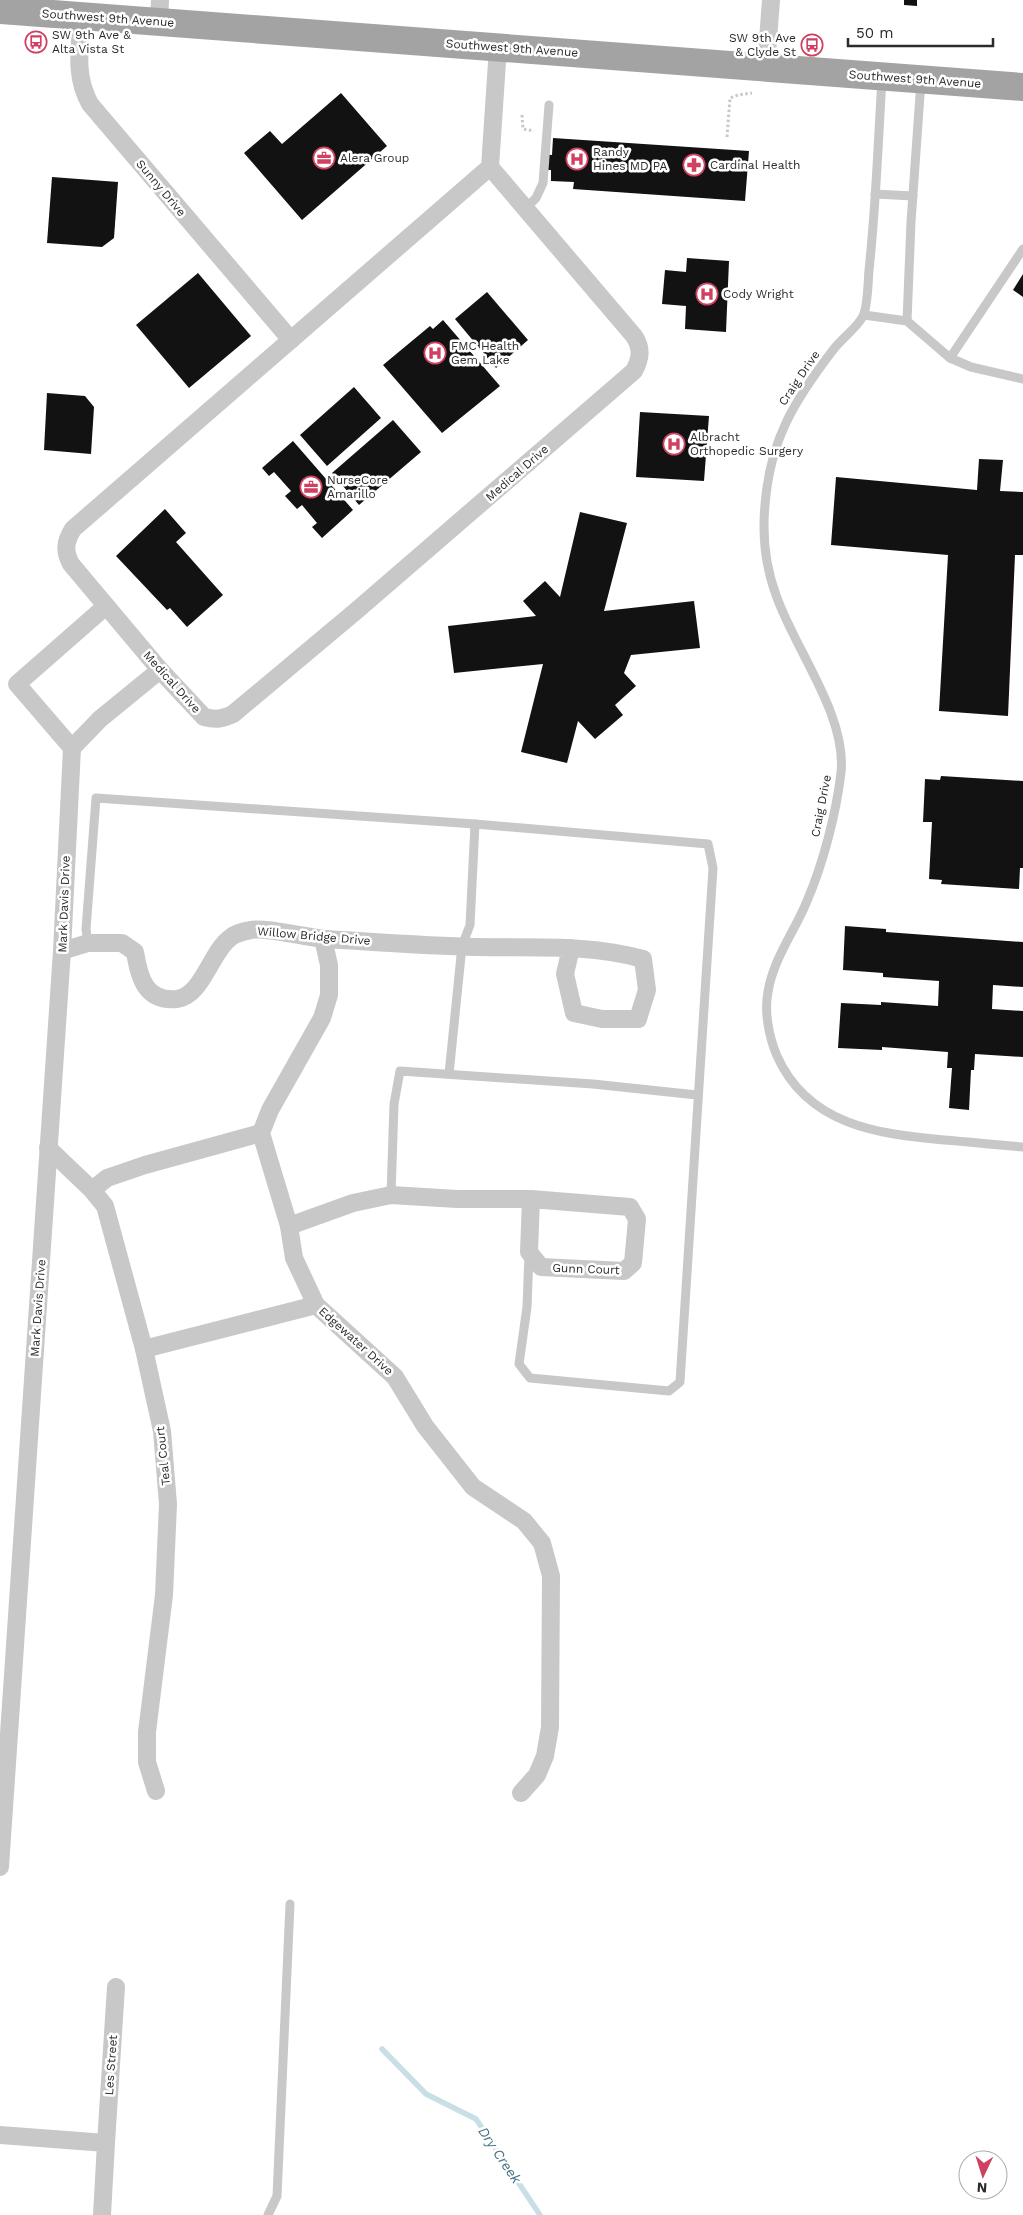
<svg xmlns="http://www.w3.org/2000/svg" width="1023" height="2215" font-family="'Work Sans',sans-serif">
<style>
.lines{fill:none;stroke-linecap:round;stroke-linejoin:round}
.stream{stroke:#c8dfe6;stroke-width:5.5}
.building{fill:#121212}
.path{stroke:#c8c8c8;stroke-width:3;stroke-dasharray:2.5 2.5;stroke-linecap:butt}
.lane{stroke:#c8c8c8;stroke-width:9}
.street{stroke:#c8c8c8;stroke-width:18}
.primary{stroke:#a3a3a3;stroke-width:28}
.labels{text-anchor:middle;stroke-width:5;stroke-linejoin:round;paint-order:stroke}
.street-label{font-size:12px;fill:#2b2b2b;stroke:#fff}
.poi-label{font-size:12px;fill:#2b2b2b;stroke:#fff;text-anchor:start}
.water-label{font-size:14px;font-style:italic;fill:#447483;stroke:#fff}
</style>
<rect width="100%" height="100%" fill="#fff"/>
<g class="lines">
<path class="stream" d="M 382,2049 L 426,2094 L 476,2119 L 540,2215"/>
</g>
<g class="building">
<path d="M 904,0 L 917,0 L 917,6 L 904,5 Z"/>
<path d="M 341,93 L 387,146 L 302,220 L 244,153 L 270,131 L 282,144 Z"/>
<path d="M 553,138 L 749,151 L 745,201 L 573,189 L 574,182 L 551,181 L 551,170 L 541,170 L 541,154 L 552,155 Z"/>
<path d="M 52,177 L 118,182 L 114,238 L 102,247 L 47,243 Z"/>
<path d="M 687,258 L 729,261 L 726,332 L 685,329 L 686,306 L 662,304 L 665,270 L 686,272 Z"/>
<path d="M 198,273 L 251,336 L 189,388 L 136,325 Z"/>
<path d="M 1023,274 L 1023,297 L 1013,290 Z"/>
<path d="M 487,292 L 528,340 L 496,368 L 455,319 Z"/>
<path d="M 443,320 L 500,386 L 442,433 L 383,365 L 430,326 L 433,329 Z"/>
<path d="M 354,387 L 381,418 L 327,466 L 300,435 Z"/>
<path d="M 47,393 L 85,396 L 94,407 L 91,454 L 44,450 Z"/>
<path d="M 640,412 L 709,416 L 704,481 L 636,477 Z"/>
<path d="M 393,420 L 421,452 L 359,505 L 332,473 Z"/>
<path d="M 293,441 L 353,510 L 322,538 L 312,527 L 317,523 L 302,505 L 297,509 L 285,496 L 291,491 L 274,472 L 269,476 L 262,468 Z"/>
<path d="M 979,459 L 1003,460 L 1000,491 L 1023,492 L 1023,555 L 1015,555 L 1008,716 L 939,711 L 948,555 L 831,545 L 836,477 L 977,490 Z"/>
<path d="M 165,509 L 186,533 L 176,542 L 223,595 L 187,627 L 170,608 L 167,610 L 116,556 Z"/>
<path d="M 580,512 L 627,523 L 604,611 L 694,601 L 700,648 L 631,655 L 624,673 L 636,686 L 615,705 L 623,715 L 595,739 L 578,721 L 567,763 L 521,752 L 543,664 L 454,673 L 448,626 L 536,616 L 523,601 L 545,581 L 560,597 Z"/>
<path d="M 941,776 L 1023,781 L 1023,868 L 1020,868 L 1019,889 L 941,884 L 942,880 L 929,879 L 932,822 L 923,822 L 925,779 L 940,780 Z"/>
<path d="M 845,926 L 886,929 L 886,932 L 1023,942 L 1023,987 L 993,985 L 992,1009 L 1023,1011 L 1023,1057 L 975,1054 L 974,1070 L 971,1070 L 969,1110 L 949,1108 L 952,1068 L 947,1068 L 948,1052 L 882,1047 L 882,1050 L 838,1048 L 841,1003 L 881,1005 L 881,1002 L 938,1006 L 939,981 L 883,977 L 883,973 L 843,970 Z"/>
</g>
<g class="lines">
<g class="path">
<path d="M 522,115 L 523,129 L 534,131"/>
<path d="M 727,137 L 730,98 L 738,95 L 752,93"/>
</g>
<g class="lane">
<path d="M 882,79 C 878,143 876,206 869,270 C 868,281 868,306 863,316 C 858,327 841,339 833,350 C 794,401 770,440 765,505 C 762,537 765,565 776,595 C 795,650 847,715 841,773 C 836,814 823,864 807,901 C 795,931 773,959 768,992 C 764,1012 769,1037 777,1056 C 808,1125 877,1134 944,1140 C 970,1142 997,1145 1023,1147"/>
<path d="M 875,194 L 913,196"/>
<path d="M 525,209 L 536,198 L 543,183 L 549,105"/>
<path d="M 864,315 L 907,321 L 950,358 L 971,367 L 1023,379"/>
<path d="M 907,321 L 911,222 L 921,81"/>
<path d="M 950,358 L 1023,249"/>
<path d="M 88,943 L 86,929 L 96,798 L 475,824 L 708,844 L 713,868 L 680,1382 L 669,1391 L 530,1378 L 519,1364 L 527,1307 L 529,1254"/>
<path d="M 449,1074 L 462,946 L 470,925 L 475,824"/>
<path d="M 391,1195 L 394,1104 L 400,1071 L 593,1084 L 697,1095"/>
<path d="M 268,2215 L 277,2196 L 290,1904"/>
</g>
<g class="street">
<path d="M 82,16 C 80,48 74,75 90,104 L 291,340"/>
<path d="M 159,21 L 160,0"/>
<path d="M 766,67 L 771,0"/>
<path d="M 490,167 L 634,336 C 642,348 641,358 634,371 L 356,611 L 233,714 C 223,719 216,720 204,717 L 160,670 L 71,564 C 64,551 65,542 73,529 L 490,167 L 498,47"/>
<path d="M 72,748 L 17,684 L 106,606"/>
<path d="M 323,939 L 329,965 L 329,995 L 322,1018 L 270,1110 L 261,1133 L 289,1226 L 294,1258 L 316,1305 L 395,1377 L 425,1426 L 473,1487 L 524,1521 L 542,1543 L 551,1576 L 550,1727 L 545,1756 L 537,1775 L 521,1793"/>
<path d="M 62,951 L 88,943 L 122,943 L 135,952 C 139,977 145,1002 177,999 C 202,996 211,952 230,938 C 234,934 245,931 251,930 C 265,927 309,938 326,939 C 376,942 427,946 477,947 C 533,948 589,944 643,959 L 647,990 L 638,1019 L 602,1019 L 574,1013 L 565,974 L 571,948"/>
<path d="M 48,1148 L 92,1190 L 105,1206 L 144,1349 L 162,1431 L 168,1504 L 164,1595 L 147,1732 L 147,1762 L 156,1791"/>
<path d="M 92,1190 L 107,1178 L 145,1165 L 261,1133"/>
<path d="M 289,1226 L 353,1203 L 391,1195 L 457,1199 L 531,1199 L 630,1207 L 637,1219 L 633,1263 L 624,1271 L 541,1267 L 529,1252 L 531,1199"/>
<path d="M 144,1349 L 316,1305"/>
<path d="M 0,1867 L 62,951 L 72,748 L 100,719 L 160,670"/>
<path d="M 0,2135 L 106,2143 L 102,2215"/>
<path d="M 106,2143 L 116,1987"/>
</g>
<path class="primary" d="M 0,10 L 1023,87"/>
</g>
<defs>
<g id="bus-ring" transform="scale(1.125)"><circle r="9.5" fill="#fff" stroke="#d04060" stroke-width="1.5"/><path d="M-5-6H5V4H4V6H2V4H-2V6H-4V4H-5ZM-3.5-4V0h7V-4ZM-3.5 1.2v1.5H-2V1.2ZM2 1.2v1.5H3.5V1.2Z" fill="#d04060"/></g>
<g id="office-ring" transform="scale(1.125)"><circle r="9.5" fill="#fff" stroke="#d04060" stroke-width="1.5"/><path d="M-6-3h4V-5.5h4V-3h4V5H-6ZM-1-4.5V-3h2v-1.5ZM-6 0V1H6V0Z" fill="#d04060"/></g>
<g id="hospital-ring" transform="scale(1.125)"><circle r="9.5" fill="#fff" stroke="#d04060" stroke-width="1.5"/><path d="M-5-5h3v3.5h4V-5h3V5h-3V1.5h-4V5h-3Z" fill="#d04060"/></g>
<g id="pharmacy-ring" transform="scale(1.125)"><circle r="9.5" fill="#fff" stroke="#d04060" stroke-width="1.5"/><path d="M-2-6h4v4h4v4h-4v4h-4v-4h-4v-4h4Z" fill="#d04060"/></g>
</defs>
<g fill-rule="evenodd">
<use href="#bus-ring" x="36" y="42"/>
<use href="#bus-ring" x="812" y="45"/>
<use href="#office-ring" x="324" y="158"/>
<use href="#hospital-ring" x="577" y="159"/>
<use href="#pharmacy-ring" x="694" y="165"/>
<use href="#hospital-ring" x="707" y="294"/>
<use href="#hospital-ring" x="435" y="353"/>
<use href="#hospital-ring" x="674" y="444"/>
<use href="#office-ring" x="311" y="487"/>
</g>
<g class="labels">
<g class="street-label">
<text transform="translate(108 18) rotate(4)" y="4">Southwest 9th Avenue</text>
<text transform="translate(512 48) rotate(4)" y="4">Southwest 9th Avenue</text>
<text transform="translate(915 79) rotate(4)" y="4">Southwest 9th Avenue</text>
<text transform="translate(161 188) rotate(50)" y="4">Sunny Drive</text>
<text transform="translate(799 378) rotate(-56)" y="4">Craig Drive</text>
<text transform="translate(517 473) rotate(-41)" y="4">Medical Drive</text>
<text transform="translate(172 682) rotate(48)" y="4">Medical Drive</text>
<text transform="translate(821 806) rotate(-79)" y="4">Craig Drive</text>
<text transform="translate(64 904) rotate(-88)" y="4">Mark Davis Drive</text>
<text transform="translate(314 936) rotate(5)" y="4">Willow Bridge Drive</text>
<text transform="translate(586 1269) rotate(2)" y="4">Gunn Court</text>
<text transform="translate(38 1308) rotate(-86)" y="4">Mark Davis Drive</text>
<text transform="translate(356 1341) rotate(42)" y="4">Edgewater Drive</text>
<text transform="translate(163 1456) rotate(-96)" y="4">Teal Court</text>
<text transform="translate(111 2065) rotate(-86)" y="4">Les Street</text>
</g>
<g class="poi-label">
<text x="52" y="39">SW 9th Ave &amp;<tspan x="52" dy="14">Alta Vista St</tspan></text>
<text x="796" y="42" text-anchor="end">SW 9th Ave<tspan x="796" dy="14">&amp; Clyde St</tspan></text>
<text x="593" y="156">Randy<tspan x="593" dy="14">Hines MD PA</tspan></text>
<text x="340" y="162">Alera Group</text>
<text x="710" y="169">Cardinal Health</text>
<text x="723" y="298">Cody Wright</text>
<text x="451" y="350">FMC Health<tspan x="451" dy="14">Gem Lake</tspan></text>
<text x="690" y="441">Albracht<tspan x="690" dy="14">Orthopedic Surgery</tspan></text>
<text x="327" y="484">NurseCore<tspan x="327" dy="14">Amarillo</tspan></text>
</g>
<g class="water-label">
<text transform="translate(500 2155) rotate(56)" y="5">Dry Creek</text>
</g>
</g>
<g transform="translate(983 2175) rotate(184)"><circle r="24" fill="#ffffff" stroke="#aaaaaa"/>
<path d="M0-4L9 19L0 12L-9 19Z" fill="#d04060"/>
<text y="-8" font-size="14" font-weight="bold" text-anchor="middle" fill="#2b2b2b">N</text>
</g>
<path d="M848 38v8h145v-8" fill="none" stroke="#2b2b2b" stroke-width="2.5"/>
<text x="856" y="38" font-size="15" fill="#2b2b2b" stroke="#ffffff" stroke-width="4" paint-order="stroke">50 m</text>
</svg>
